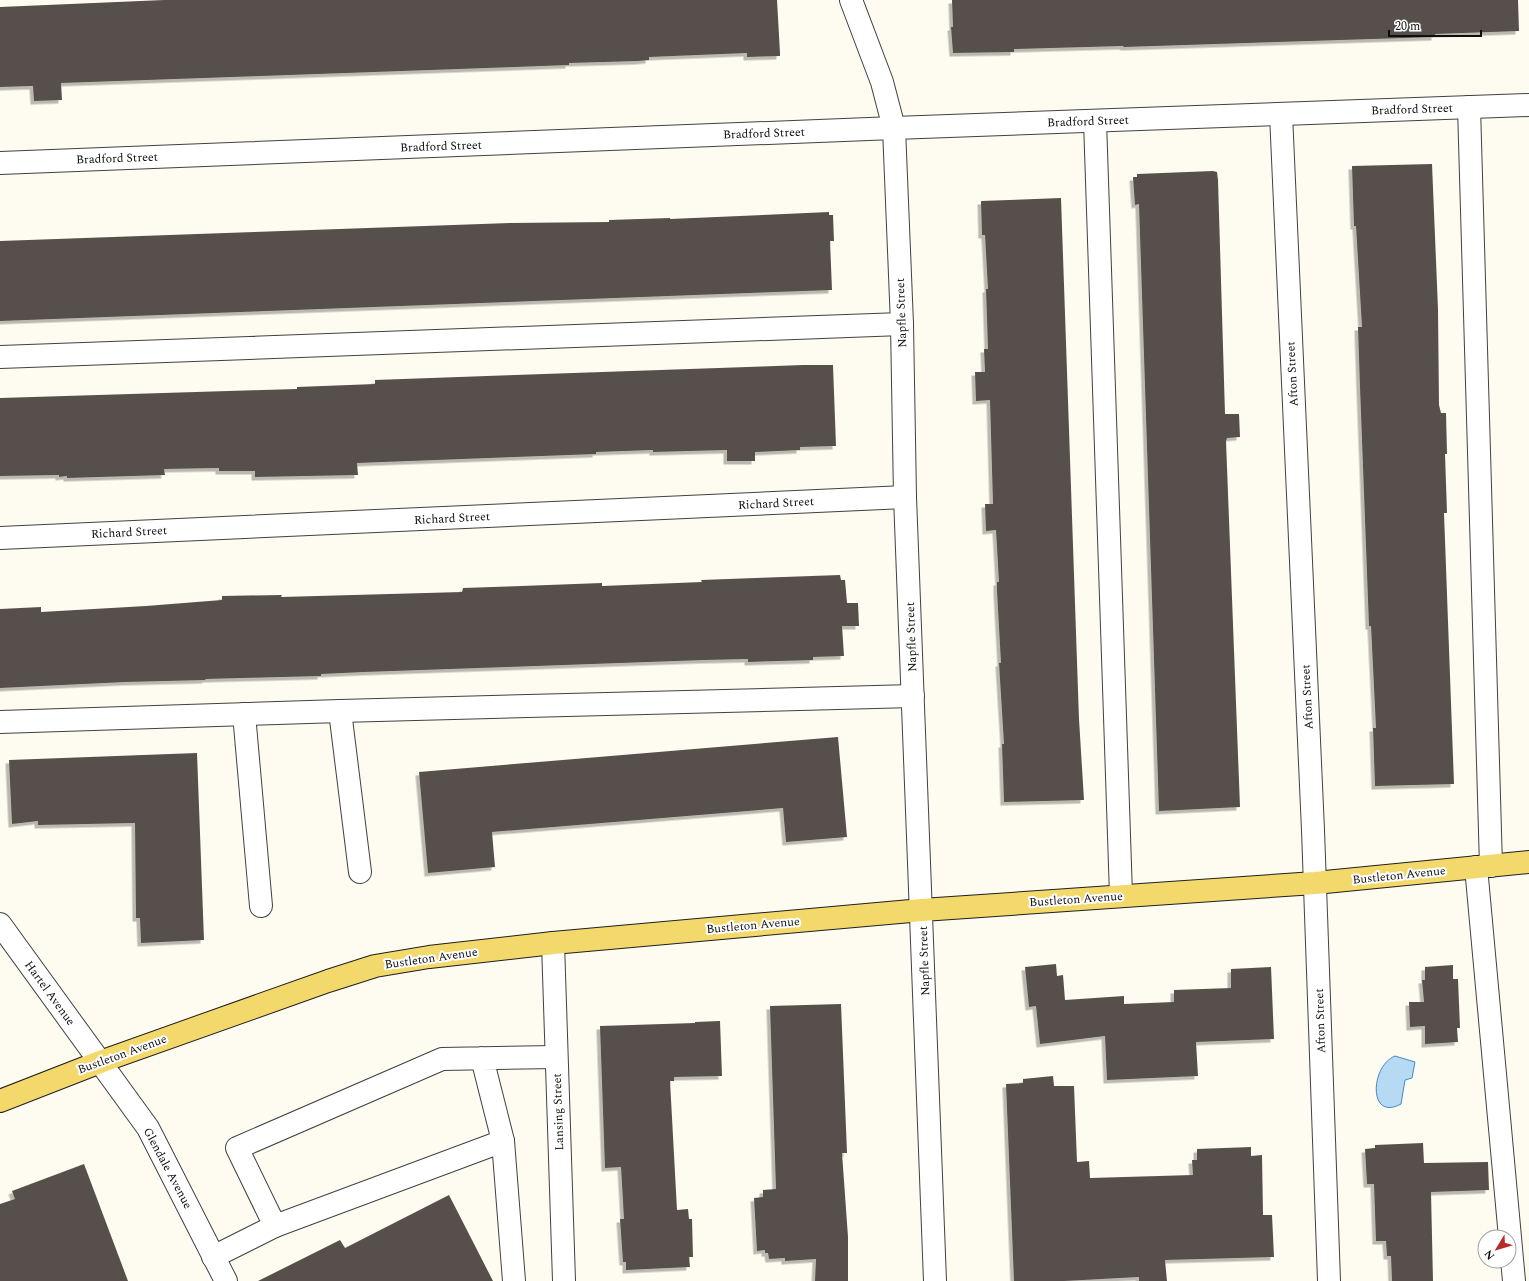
<svg xmlns="http://www.w3.org/2000/svg" width="1529" height="1281" font-family="Spectral,serif">
<style>
.water{fill:#b7daf4;stroke:#408cc9}
.building{fill:#57504b;filter:url(#shadow)}
.lines{fill:none;stroke-linecap:round;stroke-linejoin:round}
.minor-casing{stroke:#414141;stroke-width:24}
.major-casing{stroke:#1f1f1f;stroke-width:24}
.minor{stroke:#fff;stroke-width:22}
.major{stroke:#f3d86b;stroke-width:22}
.labels{text-anchor:middle;stroke-width:4;stroke-linejoin:round;paint-order:stroke}
.street-label{font-size:12px;fill:#0e0e0e;stroke:#fff}
</style>
<defs>
<filter id="shadow"><feDropShadow dx="-3.5" dy="3.5" stdDeviation="0" flood-color="#0004"/></filter>
</defs>
<rect width="100%" height="100%" fill="#fefcf0"/>
<path class="water" d="M 1395,1056 L 1415,1062 L 1412,1078 L 1405,1080 L 1401,1104 C 1368,1122 1370,1066 1395,1056 Z"/>
<g class="building">
<path d="M 164,0 L 777,0 L 780,53 L 780,56 L 747,57 L 747,53 L 649,57 L 649,60 L 638,61 L 569,63 L 569,65 L 61,83 L 62,100 L 34,101 L 33,86 L 0,87 L 0,7 Z"/>
<path d="M 952,0 L 1518,0 L 1519,31 L 1435,34 L 1435,37 L 1124,47 L 1123,46 L 1014,49 L 1014,52 L 953,53 L 951,27 L 953,27 Z"/>
<path d="M 1432,164 L 1438,309 L 1439,405 L 1441,413 L 1446,413 L 1447,454 L 1445,454 L 1447,513 L 1444,513 L 1454,784 L 1375,786 L 1373,728 L 1376,728 L 1371,626 L 1369,626 L 1360,387 L 1358,327 L 1362,327 L 1356,226 L 1354,226 L 1352,166 Z"/>
<path d="M 1213,171 L 1217,172 L 1218,180 L 1225,414 L 1239,414 L 1240,437 L 1227,438 L 1226,441 L 1240,807 L 1159,811 L 1139,204 L 1135,205 L 1133,177 L 1137,177 L 1137,174 Z"/>
<path d="M 1061,198 L 1079,719 L 1084,800 L 1004,802 L 1002,744 L 1004,744 L 999,663 L 1001,663 L 997,591 L 997,582 L 999,582 L 996,530 L 986,531 L 985,504 L 993,504 L 990,400 L 976,401 L 975,372 L 985,372 L 984,349 L 988,349 L 986,289 L 988,289 L 985,235 L 982,235 L 981,201 Z"/>
<path d="M 829,212 L 829,215 L 833,215 L 834,241 L 830,241 L 832,290 L 0,321 L 0,241 L 510,223 L 609,222 L 609,220 L 670,218 L 670,219 Z"/>
<path d="M 803,365 L 833,365 L 836,446 L 800,447 L 800,450 L 755,452 L 755,461 L 727,461 L 727,450 L 653,452 L 653,450 L 596,452 L 596,454 L 357,463 L 358,475 L 255,477 L 255,471 L 219,471 L 219,468 L 164,469 L 165,475 L 67,478 L 67,476 L 59,477 L 59,475 L 0,476 L 0,398 L 297,389 L 297,387 L 375,384 L 375,380 Z"/>
<path d="M 840,575 L 841,580 L 845,580 L 847,603 L 858,603 L 859,626 L 842,626 L 844,656 L 813,657 L 813,660 L 748,662 L 748,659 L 704,660 L 364,672 L 321,674 L 321,676 L 205,679 L 206,680 L 125,682 L 0,688 L 0,609 L 41,607 L 41,612 L 146,606 L 222,600 L 222,596 L 282,595 L 281,597 L 462,592 L 463,588 L 602,583 L 602,586 L 702,582 L 701,580 Z"/>
<path d="M 838,737 L 847,837 L 786,842 L 783,808 L 492,832 L 495,867 L 428,873 L 419,772 Z"/>
<path d="M 197,753 L 204,940 L 141,943 L 140,918 L 136,918 L 135,823 L 38,825 L 38,821 L 12,824 L 9,760 Z"/>
<path d="M 1056,964 L 1057,976 L 1063,975 L 1065,1000 L 1124,996 L 1124,1004 L 1174,1002 L 1174,990 L 1231,988 L 1231,969 L 1271,967 L 1274,1039 L 1196,1042 L 1198,1076 L 1107,1080 L 1105,1036 L 1040,1044 L 1036,1006 L 1029,1007 L 1025,967 Z"/>
<path d="M 1453,965 L 1453,979 L 1458,979 L 1460,1028 L 1457,1028 L 1458,1042 L 1425,1044 L 1425,1026 L 1410,1027 L 1409,1002 L 1424,1002 L 1422,980 L 1425,980 L 1425,967 Z"/>
<path d="M 841,1004 L 847,1153 L 842,1153 L 848,1237 L 848,1281 L 815,1281 L 816,1259 L 785,1261 L 785,1258 L 769,1259 L 768,1253 L 765,1253 L 765,1250 L 757,1251 L 754,1198 L 763,1197 L 763,1190 L 776,1189 L 770,1006 Z"/>
<path d="M 720,1021 L 722,1076 L 674,1077 L 674,1081 L 670,1081 L 677,1210 L 688,1209 L 689,1219 L 692,1219 L 693,1257 L 689,1257 L 690,1267 L 626,1270 L 626,1262 L 623,1262 L 620,1219 L 624,1219 L 621,1167 L 605,1168 L 600,1026 L 695,1023 L 695,1022 Z"/>
<path d="M 1053,1076 L 1054,1086 L 1074,1086 L 1077,1162 L 1089,1161 L 1090,1178 L 1193,1175 L 1192,1160 L 1197,1160 L 1197,1149 L 1251,1147 L 1251,1156 L 1262,1155 L 1263,1215 L 1272,1215 L 1274,1257 L 1165,1260 L 1167,1281 L 1139,1281 L 1139,1277 L 1064,1281 L 1014,1281 L 1006,1084 L 1023,1083 L 1023,1079 Z"/>
<path d="M 1423,1143 L 1424,1163 L 1488,1162 L 1489,1190 L 1431,1192 L 1433,1281 L 1392,1281 L 1391,1256 L 1387,1256 L 1386,1241 L 1376,1241 L 1374,1184 L 1367,1184 L 1365,1149 L 1375,1148 L 1375,1145 Z"/>
<path d="M 84,1164 L 128,1281 L 0,1281 L 0,1204 L 15,1199 L 12,1191 Z"/>
<path d="M 449,1195 L 493,1281 L 258,1281 L 340,1240 L 345,1248 Z"/>
</g>
<g class="lines">
<g class="minor-casing">
<g id="minor">
<path d="M 851,0 L 882,82 L 894,128 L 902,324 L 905,497 L 935,1281"/>
<path d="M 1469,107 L 1491,866"/>
<path d="M 1281,114 L 1313,830 L 1329,1281"/>
<path d="M 1095,121 L 1121,895"/>
<path d="M 0,163 L 894,128 L 1529,105"/>
<path d="M 0,357 L 902,324"/>
<path d="M 0,538 L 905,497"/>
<path d="M 340,711 L 913,696"/>
<path d="M 244,714 L 261,906"/>
<path d="M 0,722 L 340,711 L 360,872"/>
<path d="M 1476,867 L 1514,1281"/>
<path d="M 0,924 L 148,1128 L 226,1281"/>
<path d="M 553,943 L 564,1281"/>
<path d="M 482,1058 L 503,1141 L 275,1226 L 237,1148 L 442,1059 L 556,1057"/>
<path d="M 503,1141 L 514,1281"/>
<path d="M 213,1257 L 275,1226"/>
</g>
</g>
<g class="major-casing">
<path id="major" d="M 0,1101 L 100,1062 L 328,981 L 375,966 L 429,957 L 553,943 L 922,910 L 1315,883 L 1529,862"/>
</g>
<use href="#minor" class="minor"/>
<use href="#major" class="major"/>
</g>
<g class="labels">
<g class="street-label">
<text transform="translate(1412 109) rotate(-2)" y="4">Bradford Street</text>
<text transform="translate(1088 121) rotate(-2)" y="4">Bradford Street</text>
<text transform="translate(764 133) rotate(-2)" y="4">Bradford Street</text>
<text transform="translate(441 146) rotate(-2)" y="4">Bradford Street</text>
<text transform="translate(117 158) rotate(-2)" y="4">Bradford Street</text>
<text transform="translate(901 313) rotate(-92)" y="4">Napfle Street</text>
<text transform="translate(1292 374) rotate(-93)" y="4">Afton Street</text>
<text transform="translate(776 503) rotate(-3)" y="4">Richard Street</text>
<text transform="translate(452 518) rotate(-3)" y="4">Richard Street</text>
<text transform="translate(129 532) rotate(-3)" y="4">Richard Street</text>
<text transform="translate(911 637) rotate(-92)" y="4">Napfle Street</text>
<text transform="translate(1307 697) rotate(-93)" y="4">Afton Street</text>
<text transform="translate(1399 875) rotate(-6)" y="4">Bustleton Avenue</text>
<text transform="translate(1076 899) rotate(-4)" y="4">Bustleton Avenue</text>
<text transform="translate(753 925) rotate(-5)" y="4">Bustleton Avenue</text>
<text transform="translate(431 958) rotate(-8)" y="4">Bustleton Avenue</text>
<text transform="translate(924 961) rotate(-92)" y="4">Napfle Street</text>
<text transform="translate(50 993) rotate(54)" y="4">Hartel Avenue</text>
<text transform="translate(1320 1021) rotate(-92)" y="4">Afton Street</text>
<text transform="translate(122 1054) rotate(-20)" y="4">Bustleton Avenue</text>
<text transform="translate(558 1112) rotate(-92)" y="4">Lansing Street</text>
<text transform="translate(168 1168) rotate(62)" y="4">Glendale Avenue</text>
</g>
</g>
<g transform="translate(1497 1249) rotate(232)"><circle r="19" fill="#ffffff" stroke="#9f9f9f"/>
<path d="M0-3L7 15L0 10L-7 15Z" fill="#ba2b2b"/>
<text y="-6" font-size="11" font-weight="bold" text-anchor="middle" fill="#0e0e0e">N</text>
</g>
<path d="M1389 30v6h92v-6" fill="none" stroke="#0e0e0e" stroke-width="2"/>
<text x="1395" y="30" font-size="12" fill="#0e0e0e" stroke="#ffffff" stroke-width="3" paint-order="stroke">20 m</text>
</svg>
